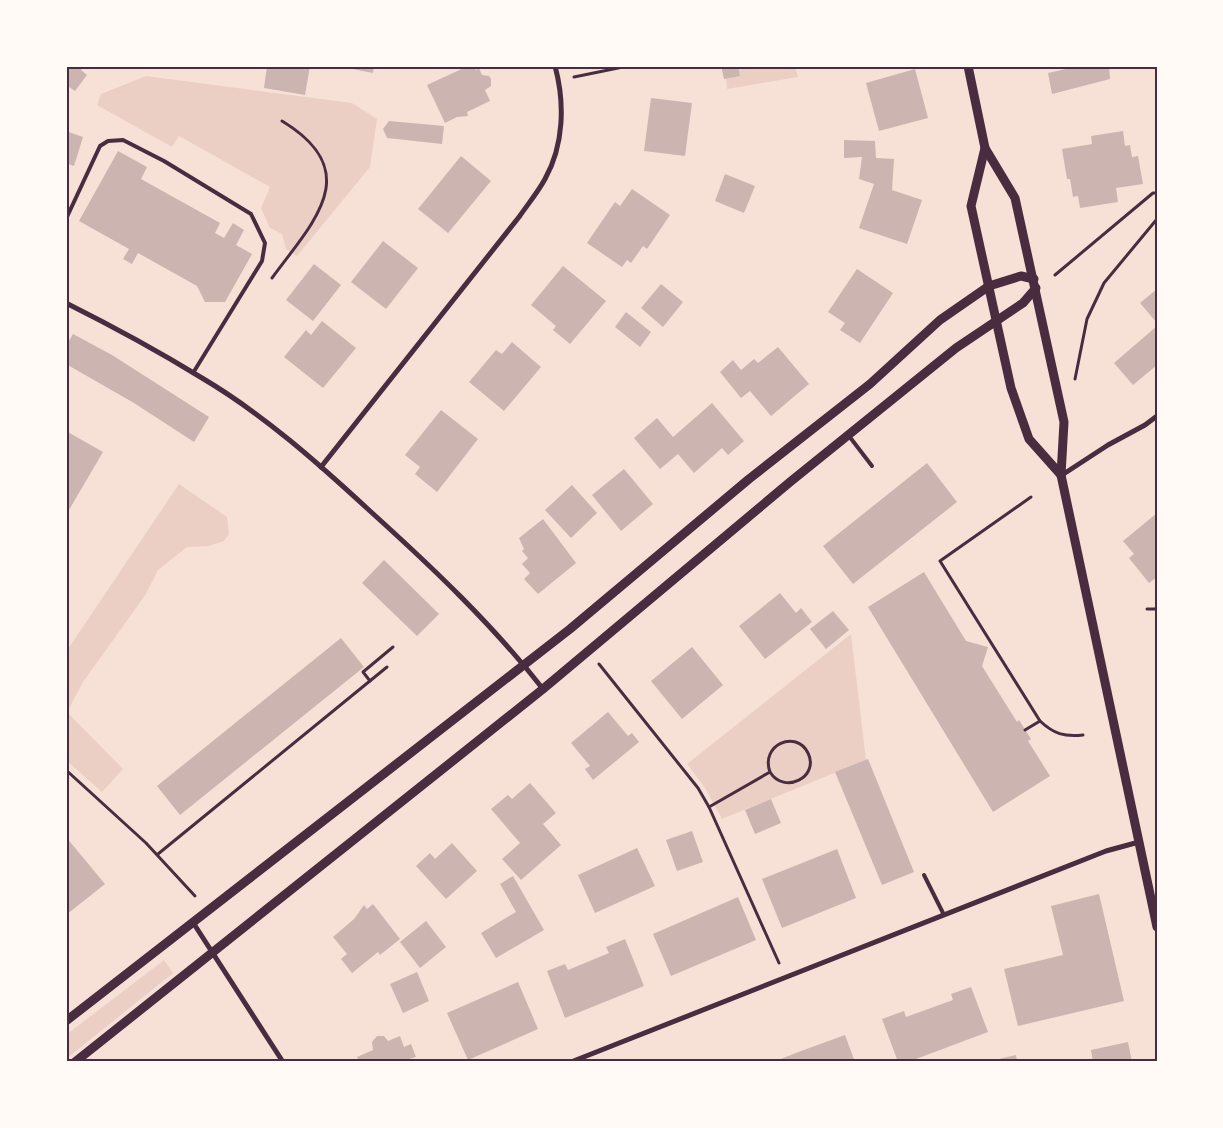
<svg xmlns="http://www.w3.org/2000/svg" width="1223" height="1128" font-family="Georgia,serif">
<style>
.green{fill:#ebcfc5}
.building{fill:#ccb4b1}
.lines{fill:none;stroke-linecap:round;stroke-linejoin:round}
.path{stroke:#4a2c40;stroke-width:3}
.service{stroke:#4a2c40;stroke-width:4}
.minor{stroke:#4a2c40;stroke-width:5}
.tertiary{stroke:#4a2c40;stroke-width:9}
.neatline{fill:none;stroke:#4a2c40;stroke-width:2}
</style>
<rect width="100%" height="100%" fill="#f7e1d7"/>
<g class="green">
<path d="M 725,66 L 795,66 L 798,77 L 727,89 Z"/>
<path d="M 146,76 L 352,103 L 377,119 L 370,167 L 297,256 L 286,249 L 282,234 L 270,228 L 261,208 L 270,187 L 179,136 L 172,147 L 97,105 L 101,94 Z"/>
<path d="M 179,484 L 227,517 L 229,534 L 224,541 L 209,546 L 187,547 L 158,570 L 146,594 L 83,682 L 67,712 L 123,769 L 102,792 L 66,760 L 66,652 Z"/>
<path d="M 851,634 L 866,760 L 722,819 L 705,788 L 687,764 Z"/>
<path d="M 164,960 L 173,973 L 66,1059 L 66,1035 Z"/>
</g>
<g class="building">
<path d="M 66,66 L 84,66 L 81,70 L 87,75 L 75,91 L 69,87 L 66,90 Z"/>
<path d="M 267,66 L 310,66 L 305,95 L 264,88 Z"/>
<path d="M 337,66 L 374,66 L 373,73 Z"/>
<path d="M 468,66 L 474,66 L 476,70 L 479,68 L 482,75 L 489,76 L 491,79 L 491,86 L 485,90 L 490,101 L 467,112 L 468,116 L 457,117 L 445,123 L 427,85 Z"/>
<path d="M 721,66 L 738,66 L 740,76 L 724,79 Z"/>
<path d="M 1079,66 L 1109,66 L 1110,79 L 1052,94 L 1048,73 Z"/>
<path d="M 915,69 L 928,118 L 879,131 L 866,83 Z"/>
<path d="M 651,98 L 692,103 L 685,156 L 644,151 Z"/>
<path d="M 389,121 L 444,126 L 442,144 L 387,138 L 383,129 Z"/>
<path d="M 66,131 L 83,137 L 74,166 L 66,163 Z"/>
<path d="M 1123,131 L 1125,146 L 1130,145 L 1132,157 L 1138,156 L 1143,184 L 1116,188 L 1118,202 L 1080,208 L 1078,196 L 1073,197 L 1070,179 L 1067,179 L 1062,149 L 1092,144 L 1091,136 Z"/>
<path d="M 844,140 L 875,141 L 876,158 L 894,159 L 892,190 L 922,200 L 907,244 L 859,228 L 874,184 L 859,179 L 862,157 L 844,158 Z"/>
<path d="M 118,151 L 147,167 L 141,179 L 220,223 L 215,233 L 224,238 L 233,223 L 244,230 L 236,245 L 252,254 L 225,302 L 205,302 L 197,286 L 138,253 L 132,264 L 123,259 L 129,249 L 79,221 Z"/>
<path d="M 461,156 L 491,181 L 448,233 L 418,209 Z"/>
<path d="M 725,174 L 755,186 L 744,213 L 715,201 Z"/>
<path d="M 632,189 L 670,215 L 647,249 L 643,246 L 631,263 L 627,260 L 622,267 L 587,243 L 615,202 L 620,206 Z"/>
<path d="M 383,241 L 418,268 L 386,309 L 351,282 Z"/>
<path d="M 314,264 L 341,285 L 313,321 L 286,300 Z"/>
<path d="M 563,266 L 606,301 L 570,344 L 553,330 L 556,326 L 531,305 Z"/>
<path d="M 857,269 L 893,293 L 860,343 L 840,330 L 845,323 L 828,312 Z"/>
<path d="M 661,284 L 683,302 L 663,327 L 641,308 Z"/>
<path d="M 1157,289 L 1157,323 L 1140,303 Z"/>
<path d="M 626,312 L 651,332 L 640,347 L 615,327 Z"/>
<path d="M 322,321 L 356,348 L 323,388 L 284,357 L 306,330 L 311,335 Z"/>
<path d="M 1157,326 L 1157,365 L 1133,385 L 1114,363 Z"/>
<path d="M 73,334 L 112,355 L 209,417 L 194,442 L 134,403 L 66,364 L 66,346 Z"/>
<path d="M 512,342 L 541,367 L 504,411 L 469,382 L 496,350 L 502,354 Z"/>
<path d="M 778,347 L 809,384 L 771,416 L 750,391 L 741,398 L 720,372 L 733,360 L 741,370 L 754,359 L 758,363 Z"/>
<path d="M 712,403 L 744,441 L 728,455 L 722,448 L 694,473 L 678,454 L 660,469 L 634,438 L 657,418 L 673,437 Z"/>
<path d="M 441,410 L 478,439 L 437,492 L 415,474 L 420,467 L 405,455 Z"/>
<path d="M 66,431 L 103,452 L 66,515 Z"/>
<path d="M 927,463 L 957,502 L 853,584 L 823,546 Z"/>
<path d="M 624,469 L 653,504 L 621,531 L 592,495 Z"/>
<path d="M 572,485 L 597,513 L 571,538 L 545,510 Z"/>
<path d="M 1157,513 L 1157,577 L 1149,583 L 1129,558 L 1134,554 L 1123,541 Z"/>
<path d="M 543,519 L 576,563 L 538,594 L 524,579 L 530,573 L 522,564 L 528,558 L 522,551 L 524,549 L 519,538 Z"/>
<path d="M 384,560 L 439,614 L 417,636 L 362,583 Z"/>
<path d="M 924,572 L 966,641 L 988,647 L 982,666 L 1017,722 L 1019,720 L 1031,739 L 1028,741 L 1050,776 L 993,812 L 868,607 Z"/>
<path d="M 780,593 L 796,613 L 801,608 L 812,622 L 765,659 L 739,626 Z"/>
<path d="M 833,611 L 849,630 L 826,649 L 810,629 Z"/>
<path d="M 341,638 L 364,667 L 180,815 L 157,786 Z"/>
<path d="M 692,647 L 723,685 L 682,719 L 651,681 Z"/>
<path d="M 608,712 L 628,736 L 632,733 L 639,742 L 593,780 L 585,769 L 590,766 L 571,743 Z"/>
<path d="M 868,759 L 914,872 L 882,885 L 835,772 Z"/>
<path d="M 530,783 L 556,813 L 543,824 L 561,845 L 521,880 L 502,859 L 520,843 L 491,809 L 508,795 L 512,799 Z"/>
<path d="M 771,799 L 781,823 L 755,834 L 745,810 Z"/>
<path d="M 692,831 L 703,862 L 677,871 L 666,840 Z"/>
<path d="M 66,837 L 105,884 L 66,915 Z"/>
<path d="M 452,843 L 477,871 L 446,899 L 416,866 L 430,853 L 435,859 Z"/>
<path d="M 637,848 L 655,886 L 595,913 L 578,875 Z"/>
<path d="M 837,849 L 856,898 L 782,928 L 762,879 Z"/>
<path d="M 513,876 L 544,930 L 496,958 L 481,933 L 516,912 L 500,884 Z"/>
<path d="M 1099,894 L 1124,1001 L 1018,1026 L 1004,969 L 1063,955 L 1051,906 Z"/>
<path d="M 738,897 L 756,940 L 671,976 L 653,934 Z"/>
<path d="M 373,904 L 400,939 L 380,955 L 378,952 L 352,973 L 341,959 L 347,954 L 333,937 L 354,919 L 364,905 L 367,909 Z"/>
<path d="M 426,921 L 446,947 L 420,968 L 400,942 Z"/>
<path d="M 625,939 L 644,986 L 565,1018 L 547,971 L 565,964 L 568,970 L 609,953 L 606,947 Z"/>
<path d="M 417,972 L 429,1001 L 403,1013 L 390,984 Z"/>
<path d="M 518,982 L 538,1029 L 468,1060 L 447,1013 Z"/>
<path d="M 971,987 L 988,1032 L 908,1062 L 898,1062 L 882,1019 L 904,1011 L 906,1017 L 953,1000 L 951,994 Z"/>
<path d="M 845,1035 L 855,1062 L 773,1062 L 801,1051 Z"/>
<path d="M 377,1036 L 384,1036 L 388,1041 L 400,1036 L 404,1047 L 411,1044 L 416,1057 L 409,1059 L 410,1062 L 359,1062 L 357,1057 L 373,1050 L 372,1042 Z"/>
<path d="M 1128,1042 L 1132,1062 L 1093,1062 L 1091,1050 Z"/>
<path d="M 1016,1055 L 1017,1062 L 990,1062 L 990,1061 Z"/>
</g>
<g class="lines">
<g class="path">
<path d="M 574,77 L 628,66"/>
<path d="M 1055,275 L 1153,193 L 1157,193"/>
<path d="M 272,278 C 313,222 366,172 282,121"/>
<path d="M 1075,379 L 1087,319 L 1104,283 L 1157,219"/>
<path d="M 1031,497 L 940,561 L 1040,721 C 1054,734 1064,737 1083,735"/>
<path d="M 1147,609 L 1157,609"/>
<path d="M 599,664 L 698,788 L 709,807 L 779,963"/>
<path d="M 370,681 L 363,672 L 393,647"/>
<path d="M 1025,730 L 1040,721"/>
<path d="M 66,770 L 146,843 L 195,896"/>
<path d="M 709,807 L 770,772 C 784,795 820,777 808,753 C 796,729 760,745 770,772"/>
<path d="M 158,854 L 387,667"/>
</g>
<g class="service">
<path d="M 66,219 L 100,146 L 108,141 L 123,140 L 164,161 L 251,214 L 265,243 L 262,261 L 193,373"/>
<path d="M 849,436 L 872,466"/>
<path d="M 924,875 L 944,915"/>
</g>
<g class="minor">
<path d="M 66,303 C 112,326 158,351 202,378 C 263,414 318,463 370,511 C 432,567 492,624 543,689"/>
<path d="M 321,467 L 519,217 C 528,204 538,192 545,179 C 564,145 565,103 555,66"/>
<path d="M 1062,475 L 1108,445 L 1145,425 L 1157,416"/>
<path d="M 194,924 L 283,1062"/>
<path d="M 571,1062 L 1106,851 L 1139,842"/>
</g>
<g class="tertiary">
<path d="M 968,66 L 985,148 L 1015,198 L 1064,422 L 1061,475 L 1157,927"/>
<path d="M 985,148 L 971,206 L 1011,388 L 1029,439 L 1061,475"/>
<path d="M 66,1021 L 570,629 L 749,479 L 870,384 L 940,320 L 989,286 L 1021,276 L 1034,279"/>
<path d="M 75,1062 L 543,689 L 790,482 L 956,348 L 1023,303 L 1036,288"/>
</g>
</g>
<rect width="1223" height="1128" fill="none" stroke="#fffaf5" stroke-width="135"/>
<rect x="68" y="68" width="1088" height="992" class="neatline"/>
</svg>
